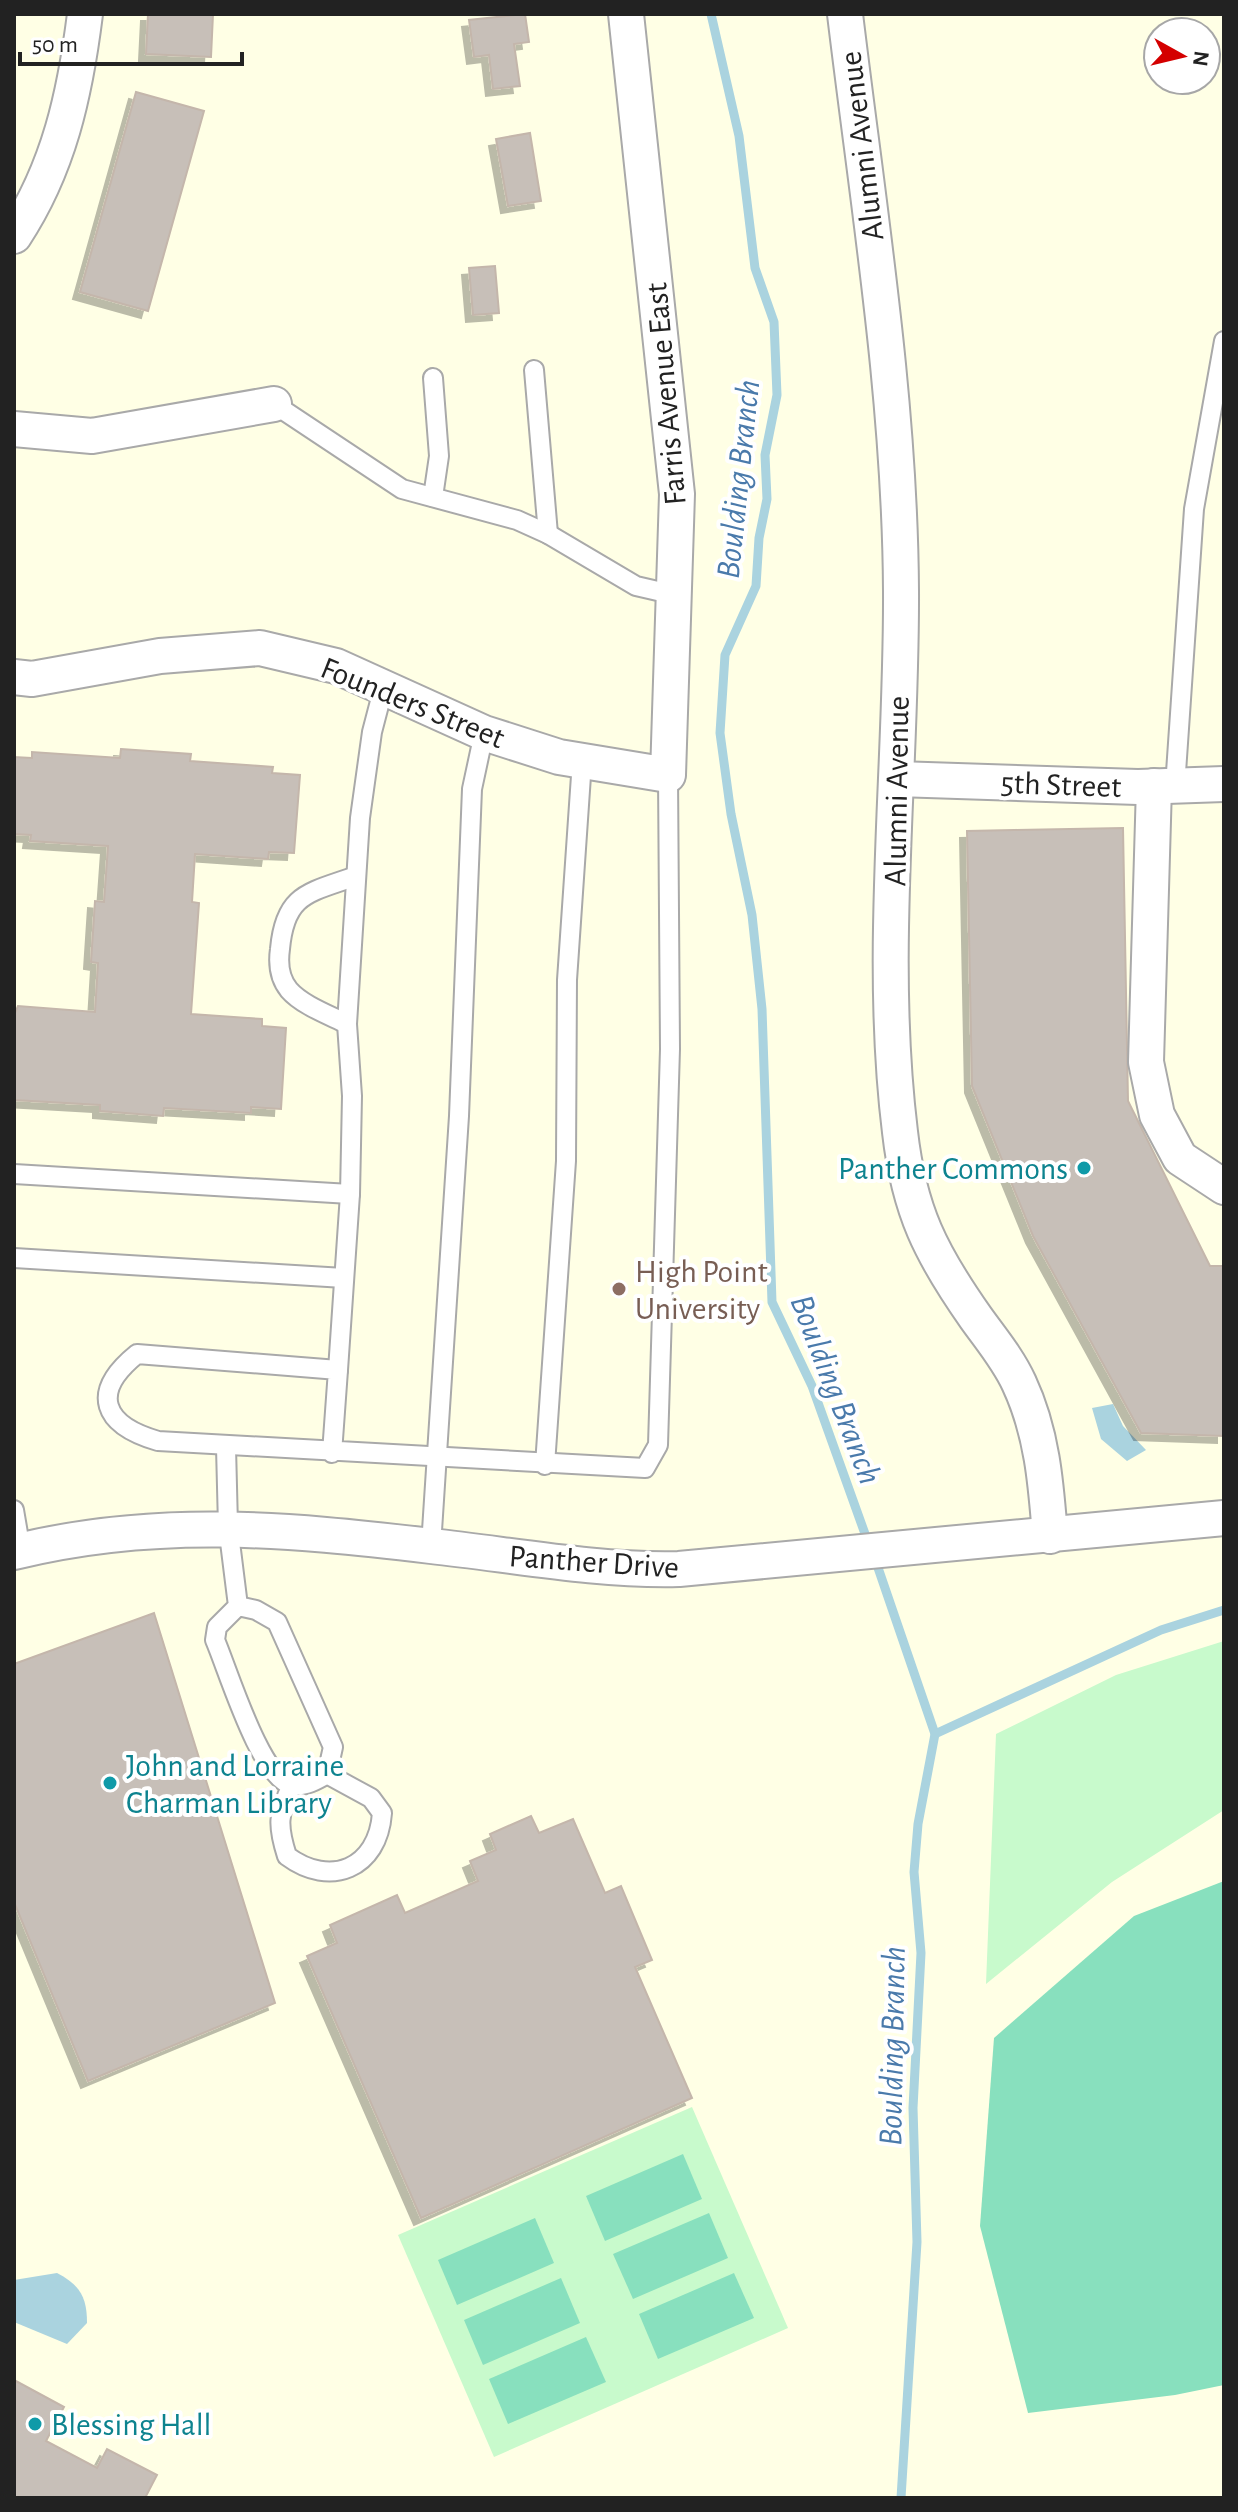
<svg xmlns="http://www.w3.org/2000/svg" width="1238" height="2512" font-family="'Alegreya Sans',sans-serif">
<style>
.education{fill:#ffffe5;fill-rule:evenodd}
.park{fill:#c8facc}
.pitch{fill:#88e0be}
.water{fill:#aad3df}
.lines{fill:none;stroke-linecap:round;stroke-linejoin:round}
.stream{stroke:#aad3df;stroke-width:9}
.building{fill:#c7bfb8;stroke:#c4b6ab;stroke-width:2;filter:url(#shadow)}
.lane-casing{stroke:#a9a9a9;stroke-width:22}
.street-casing{stroke:#a9a9a9;stroke-width:38}
.lane{stroke:#fff;stroke-width:18}
.street{stroke:#fff;stroke-width:34}
.culture-dot{fill:#0f9aa8;stroke:#fff;stroke-width:3}
.education-dot{fill:#8d6e63;stroke:#fff;stroke-width:3}
.labels{text-anchor:middle;stroke-width:8;stroke-linejoin:round;paint-order:stroke}
.street-label{font-size:32px;fill:#222;stroke:#fff}
.culture-label{font-size:32px;fill:#0d838f;stroke:#fff;text-anchor:start}
.education-label{font-size:32px;fill:#785e54;stroke:#fff;text-anchor:start}
.water-label{font-size:34px;font-style:italic;fill:#4a7aab;stroke:#fff}
</style>
<defs>
<filter id="shadow"><feDropShadow dx="-7" dy="7" stdDeviation="0" flood-color="#0004"/></filter>
</defs>
<rect width="100%" height="100%" fill="#f2efe9"/>
<path class="education" d="M 14,14 L 1224,14 L 1224,2498 L 14,2498 ZM 1158,32 L 1206,32 L 1206,80 L 1158,80 Z"/>
<g class="park">
<path d="M 1224,1641 L 1224,1810 L 1112,1882 L 986,1984 L 996,1734 L 1116,1675 Z"/>
<path d="M 692,2107 L 788,2328 L 494,2457 L 398,2235 Z"/>
</g>
<g class="pitch">
<path d="M 1224,1881 L 1224,2385 L 1175,2395 L 1028,2413 L 980,2226 L 994,2038 L 1134,1916 Z"/>
<path d="M 683,2154 L 702,2199 L 605,2241 L 586,2196 Z"/>
<path d="M 709,2213 L 728,2258 L 633,2299 L 613,2254 Z"/>
<path d="M 535,2218 L 554,2263 L 457,2305 L 438,2260 Z"/>
<path d="M 734,2273 L 754,2318 L 658,2359 L 639,2314 Z"/>
<path d="M 561,2278 L 580,2323 L 483,2365 L 464,2320 Z"/>
<path d="M 586,2337 L 606,2382 L 508,2424 L 489,2379 Z"/>
</g>
<g class="water">
<path d="M 1113,1404 L 1123,1426 L 1146,1450 L 1127,1461 L 1101,1439 L 1092,1408 Z"/>
<path d="M 57,2273 C 80,2285 87,2297 87,2323 L 67,2344 L 14,2322 L 14,2280 Z"/>
</g>
<g class="lines">
<g class="stream">
<path d="M 711,14 L 739,136 L 755,268 L 774,322 L 777,395 L 765,455 L 767,499 L 759,538 L 756,586 L 725,655 L 720,733 L 731,814 L 752,915 L 762,1009 L 772,1302 L 812,1386 L 869,1545"/>
<path d="M 875,1559 L 935,1734 L 918,1824 L 914,1872 L 921,1953 L 913,2108 L 917,2242 L 901,2498"/>
<path d="M 935,1734 L 1161,1630 L 1224,1610"/>
</g>
</g>
<g class="building">
<path d="M 148,14 L 213,14 L 211,57 L 146,54 Z"/>
<path d="M 525,14 L 529,42 L 514,44 L 520,86 L 493,89 L 489,55 L 474,57 L 469,20 Z"/>
<path d="M 136,92 L 204,111 L 148,311 L 80,292 Z"/>
<path d="M 530,133 L 541,201 L 508,206 L 496,139 Z"/>
<path d="M 495,266 L 499,313 L 473,315 L 469,268 Z"/>
<path d="M 121,749 L 191,754 L 190,761 L 273,767 L 272,773 L 300,775 L 294,853 L 269,852 L 268,859 L 195,854 L 192,902 L 199,903 L 191,1014 L 262,1019 L 262,1026 L 286,1028 L 281,1109 L 251,1107 L 251,1113 L 164,1108 L 163,1116 L 100,1111 L 100,1105 L 14,1100 L 14,1015 L 18,1006 L 95,1012 L 98,963 L 91,962 L 95,901 L 104,902 L 108,846 L 30,841 L 31,835 L 14,834 L 14,757 L 32,758 L 32,752 L 120,758 Z"/>
<path d="M 1123,828 L 1128,1101 L 1210,1266 L 1224,1266 L 1224,1436 L 1141,1433 L 1033,1236 L 972,1086 L 967,831 Z"/>
<path d="M 154,1613 L 275,2003 L 88,2081 L 14,1902 L 14,1664 Z"/>
<path d="M 531,1816 L 539,1833 L 573,1819 L 605,1893 L 621,1886 L 652,1960 L 635,1967 L 692,2098 L 421,2218 L 307,1956 L 337,1943 L 330,1925 L 397,1895 L 405,1913 L 478,1881 L 470,1861 L 496,1850 L 490,1834 Z"/>
<path d="M 14,2380 L 64,2407 L 46,2441 L 97,2468 L 107,2449 L 157,2475 L 145,2498 L 14,2498 Z"/>
</g>
<g class="lines">
<g class="lane-casing">
<g id="lane">
<path d="M 534,370 L 548,534"/>
<path d="M 433,378 L 439,456 L 433,497"/>
<path d="M 274,404 L 402,489 L 517,520 L 548,534 L 636,586 L 675,595"/>
<path d="M 1175,787 L 1194,509 L 1224,341"/>
<path d="M 347,1024 C 329,1015 302,1005 289,990 C 279,978 278,963 280,949 C 285,893 309,893 356,876"/>
<path d="M 14,1174 L 350,1194"/>
<path d="M 14,1258 L 344,1278"/>
<path d="M 338,1370 L 350,1194 L 352,1096 L 347,1024 L 360,818 L 372,732 L 384,686"/>
<path d="M 226,1447 L 228,1526 L 238,1606 L 256,1610 L 277,1622 L 333,1747 L 327,1774 C 317,1780 305,1787 292,1785 C 261,1780 228,1670 215,1640 L 217,1627 L 238,1606"/>
<path d="M 332,1453 L 338,1370 L 137,1354 C 89,1393 103,1425 158,1441 L 645,1468 L 658,1445 L 670,1049 L 668,775"/>
<path d="M 545,1465 L 566,1161 L 567,980 L 582,761"/>
<path d="M 14,1510 L 21,1551"/>
<path d="M 431,1546 L 459,1116 L 472,789 L 484,733"/>
<path d="M 292,1785 C 278,1814 277,1825 287,1856 C 330,1888 378,1869 382,1813 L 371,1798 L 327,1774"/>
</g>
</g>
<g class="street-casing">
<g id="street">
<path d="M 845,14 C 868,205 900,398 901,591 C 902,771 878,954 900,1132 C 909,1211 931,1254 976,1318 C 991,1339 1008,1359 1019,1383 C 1042,1432 1046,1483 1050,1536"/>
<path d="M 14,236 C 59,168 75,94 85,14"/>
<path d="M 14,429 L 92,436 L 274,404"/>
<path d="M 14,677 L 32,679 L 160,656 L 260,648 L 336,666 L 484,733 L 559,757 L 668,775 L 677,494 L 626,14"/>
<path d="M 897,779 L 1138,787 L 1224,784"/>
<path d="M 1154,786 L 1146,1062 L 1157,1115 L 1180,1158 L 1224,1187"/>
<path d="M 14,1552 C 156,1517 288,1529 431,1546 C 514,1555 595,1571 679,1569 L 1224,1518"/>
</g>
</g>
<use href="#lane" class="lane"/>
<use href="#street" class="street"/>
</g>
<g class="culture-dot">
<circle cx="1084" cy="1168" r="8"/>
<circle cx="110" cy="1783" r="8"/>
<circle cx="35" cy="2424" r="8"/>
</g>
<circle class="education-dot" cx="619" cy="1289" r="8"/>
<g class="labels">
<g class="street-label">
<text transform="translate(861 146) rotate(-97)" y="11">Alumni Avenue</text>
<text transform="translate(665 394) rotate(-95)" y="11">Farris Avenue East</text>
<text transform="translate(413 702) rotate(22)" y="11">Founders Street</text>
<text transform="translate(1061 784) rotate(2)" y="11">5th Street</text>
<text transform="translate(896 791) rotate(-89)" y="11">Alumni Avenue</text>
<text transform="translate(594 1561) rotate(4)" y="11">Panther Drive</text>
</g>
<g class="culture-label">
<text x="1068" y="1179" text-anchor="end">Panther Commons</text>
<text x="126" y="1776">John and Lorraine<tspan x="126" dy="37">Charman Library</tspan></text>
<text x="51" y="2435">Blessing Hall</text>
</g>
<g class="education-label">
<text x="635" y="1282">High Point<tspan x="635" dy="37">University</tspan></text>
</g>
<g class="water-label">
<text transform="translate(737 479) rotate(-84)" y="12">Boulding Branch</text>
<text transform="translate(837 1389) rotate(69)" y="12">Boulding Branch</text>
<text transform="translate(891 2046) rotate(-89)" y="12">Boulding Branch</text>
</g>
</g>
<rect width="1238" height="2512" fill="none" stroke="#222222" stroke-width="32"/>
<g transform="translate(1182 56) rotate(98)"><circle r="38" fill="#ffffff" stroke="#a7a7a7" stroke-width="2"/>
<path d="M0-6L14 30L0 20L-14 30Z" fill="#d40000"/>
<text y="-12" font-size="22" font-weight="bold" text-anchor="middle" fill="#222222">N</text>
</g>
<path d="M20 52v12h222v-12" fill="none" stroke="#222222" stroke-width="4"/>
<text x="32" y="52" font-size="24" fill="#222222" stroke="#ffffff" stroke-width="6" paint-order="stroke">50 m</text>
</svg>
